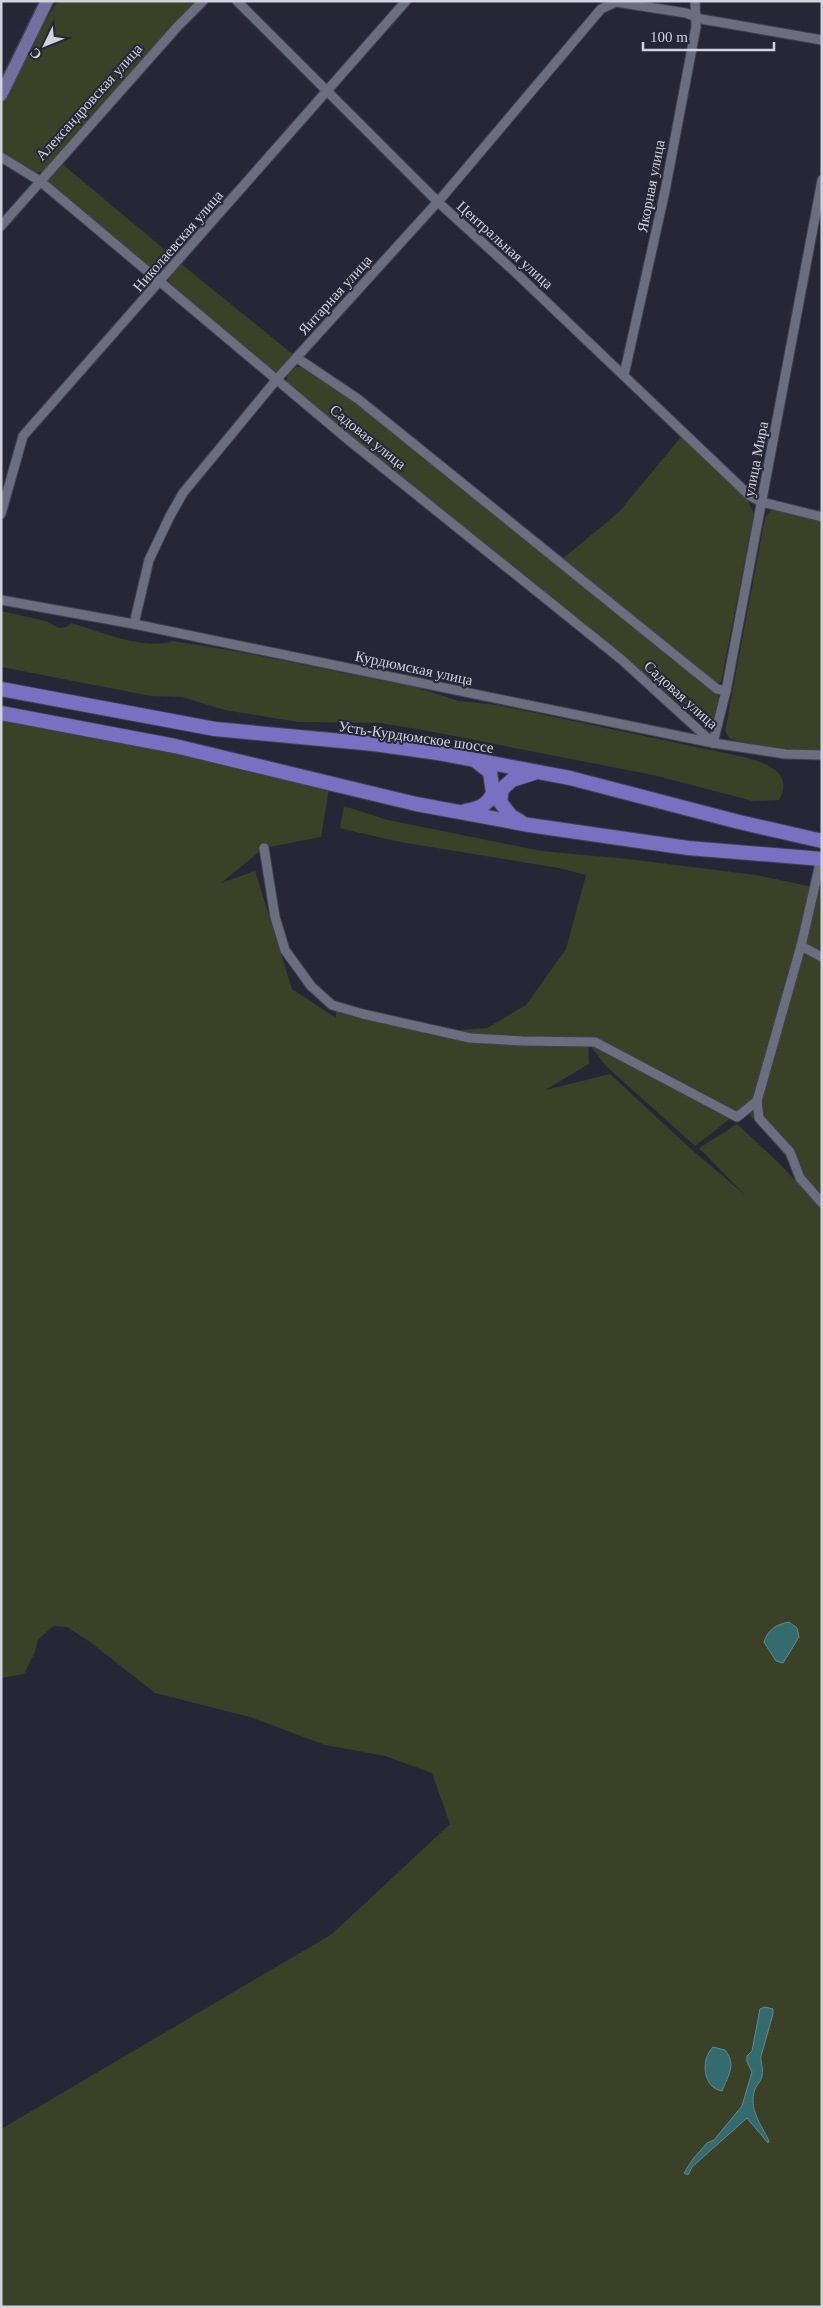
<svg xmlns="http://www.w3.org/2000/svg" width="823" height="2308" font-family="Georgia,serif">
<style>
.green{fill:#3a4126}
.water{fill:#336b6e;stroke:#638a8f}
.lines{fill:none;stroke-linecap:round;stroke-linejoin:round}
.street-casing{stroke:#424250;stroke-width:11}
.secondary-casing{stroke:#424250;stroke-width:15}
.primary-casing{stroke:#424250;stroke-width:16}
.street{stroke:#6d6d80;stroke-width:9}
.secondary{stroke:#746ea1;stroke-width:12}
.primary{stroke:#7a70c2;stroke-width:14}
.labels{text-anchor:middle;stroke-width:4;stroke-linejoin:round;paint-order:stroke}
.street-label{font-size:15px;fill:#d2d2dd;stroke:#262637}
</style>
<rect width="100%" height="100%" fill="#262637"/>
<g class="green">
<path d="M 58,1 L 199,1 L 43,172 L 34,172 L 1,151 L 1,90 Z"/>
<path d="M 61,163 L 176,259 L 165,270 L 152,270 L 47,182 Z"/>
<path d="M 180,263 L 295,356 L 281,372 L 273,373 L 169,282 L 169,275 Z"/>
<path d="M 296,367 L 304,367 L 356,402 L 718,695 L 719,702 L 711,731 L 626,658 L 353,440 L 286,382 L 288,374 Z"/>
<path d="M 681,437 L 748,501 L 754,514 L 721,682 L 716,683 L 560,561 L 619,512 Z"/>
<path d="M 776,508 L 822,521 L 822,751 C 791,750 760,747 730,739 L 725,731 L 765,518 L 770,511 Z"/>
<path d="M 1,611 L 46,621 L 59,628 L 66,627 L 71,623 C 99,631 145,651 173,641 L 235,651 L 418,688 L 459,701 L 497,705 L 730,754 C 752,759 798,767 779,800 L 753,801 L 653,775 L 428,731 L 380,723 L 298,722 L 273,718 L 225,710 L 182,697 L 151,696 L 1,667 Z"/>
<path d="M 1,713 L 330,783 L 321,837 L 264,848 L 221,883 L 255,871 L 292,989 L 336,1018 L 336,1005 L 446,1031 L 487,1028 L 526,1005 L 566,949 L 586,875 L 559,868 L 400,842 L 343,829 L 340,827 L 344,806 L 388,820 L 541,851 L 628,859 L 756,875 L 822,889 L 822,1198 L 744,1108 L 695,1146 L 606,1066 L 588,1043 L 589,1064 L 545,1090 L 610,1074 L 692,1150 L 744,1194 L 699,1148 L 737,1124 L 779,1163 L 822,1209 L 822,2307 L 1,2307 L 1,2129 L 332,1934 L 450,1824 L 432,1773 L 385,1756 L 325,1745 L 250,1717 L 155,1693 L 90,1642 L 67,1627 L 54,1626 L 38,1639 L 35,1652 L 24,1674 L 1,1678 Z"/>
</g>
<g class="water">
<path d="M 789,1622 L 797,1628 L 799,1637 L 783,1663 L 776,1661 L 764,1642 C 769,1629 775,1625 789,1622 Z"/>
<path d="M 765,2007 L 773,2009 L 773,2014 L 761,2056 C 760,2063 764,2068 762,2075 C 762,2081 757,2084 755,2089 C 748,2109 761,2124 769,2141 L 768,2143 L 747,2118 L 692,2167 L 688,2175 L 684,2173 L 693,2159 L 707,2143 L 714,2140 L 742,2106 L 752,2072 L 747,2062 L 747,2056 L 752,2051 L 760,2009 Z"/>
<path d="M 713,2047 L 725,2050 C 737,2065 728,2075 722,2091 C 703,2088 700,2060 713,2047 Z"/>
</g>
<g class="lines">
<g class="street-casing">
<g id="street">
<path d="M 237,1 L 438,202 L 516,273 L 750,496 L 762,502 L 822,517"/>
<path d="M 1,157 L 40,181 L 351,442 L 622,660 L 713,743 L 726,691 L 822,180"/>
<path d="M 1,226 L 178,26 L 203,1"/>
<path d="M 297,358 L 358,399 L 717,689 L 726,691"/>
<path d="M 624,375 L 665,191 L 696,27 L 695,1"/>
<path d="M 1,514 L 23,436 L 406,1"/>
<path d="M 1,600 L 134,624 L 713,743 L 785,754 L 822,755"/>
<path d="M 134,624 L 149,560 L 170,516 L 183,493 L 277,379 L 443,196 L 601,9 L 616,2 L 686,13 L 701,19 L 822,40"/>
<path d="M 264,848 L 275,917 L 285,950 L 311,986 L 332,1005 L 363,1014 L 470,1038 L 523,1041 L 595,1042 L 737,1117 L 757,1101"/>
<path d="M 821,859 L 801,946 L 757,1101 L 759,1118 L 790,1152 L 800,1178 L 822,1203"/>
<path d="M 801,946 L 822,957"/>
</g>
</g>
<g class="secondary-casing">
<path id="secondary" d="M 1,95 L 47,1"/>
</g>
<g class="primary-casing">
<g id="primary">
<path d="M 1,689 L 215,729 L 374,744 L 438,753 L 570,778 L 739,822 L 822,841"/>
<path d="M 1,713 L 175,746 L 416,804 L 529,825 L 688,848 L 822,859"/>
<path d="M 465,811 C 478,809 488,805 493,793 L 490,772 L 477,762"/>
<path d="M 520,821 L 511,816 L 500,802 L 502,789 L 512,780 L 534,773"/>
</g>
</g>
<use href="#street" class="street"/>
<use href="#secondary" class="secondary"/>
<use href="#primary" class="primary"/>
</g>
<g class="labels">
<g class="street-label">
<text transform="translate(89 102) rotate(-48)" y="5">Александровская улица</text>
<text transform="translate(651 186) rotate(-79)" y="5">Якорная улица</text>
<text transform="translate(178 241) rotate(-49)" y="5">Николаевская улица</text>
<text transform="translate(505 245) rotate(42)" y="5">Центральная улица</text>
<text transform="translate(335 295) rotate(-48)" y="5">Янтарная улица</text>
<text transform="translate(368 437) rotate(39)" y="5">Садовая улица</text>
<text transform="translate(756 459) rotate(-79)" y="5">улица Мира</text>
<text transform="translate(414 668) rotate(12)" y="5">Курдюмская улица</text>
<text transform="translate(681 695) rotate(42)" y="5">Садовая улица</text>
<text transform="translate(416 737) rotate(8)" y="5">Усть-Курдюмское шоссе</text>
</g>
</g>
<rect width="823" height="2308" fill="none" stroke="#d2d2dd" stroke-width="5"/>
<g transform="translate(45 45) rotate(227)" stroke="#262637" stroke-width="4" paint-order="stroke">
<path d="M0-4L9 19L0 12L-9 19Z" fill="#d2d2dd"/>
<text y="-8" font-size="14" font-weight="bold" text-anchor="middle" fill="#d2d2dd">С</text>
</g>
<path d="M643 42v8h131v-8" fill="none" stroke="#d2d2dd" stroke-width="2.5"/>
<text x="650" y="42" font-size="15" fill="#d2d2dd" stroke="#262637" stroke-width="4" paint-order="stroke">100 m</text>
</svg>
